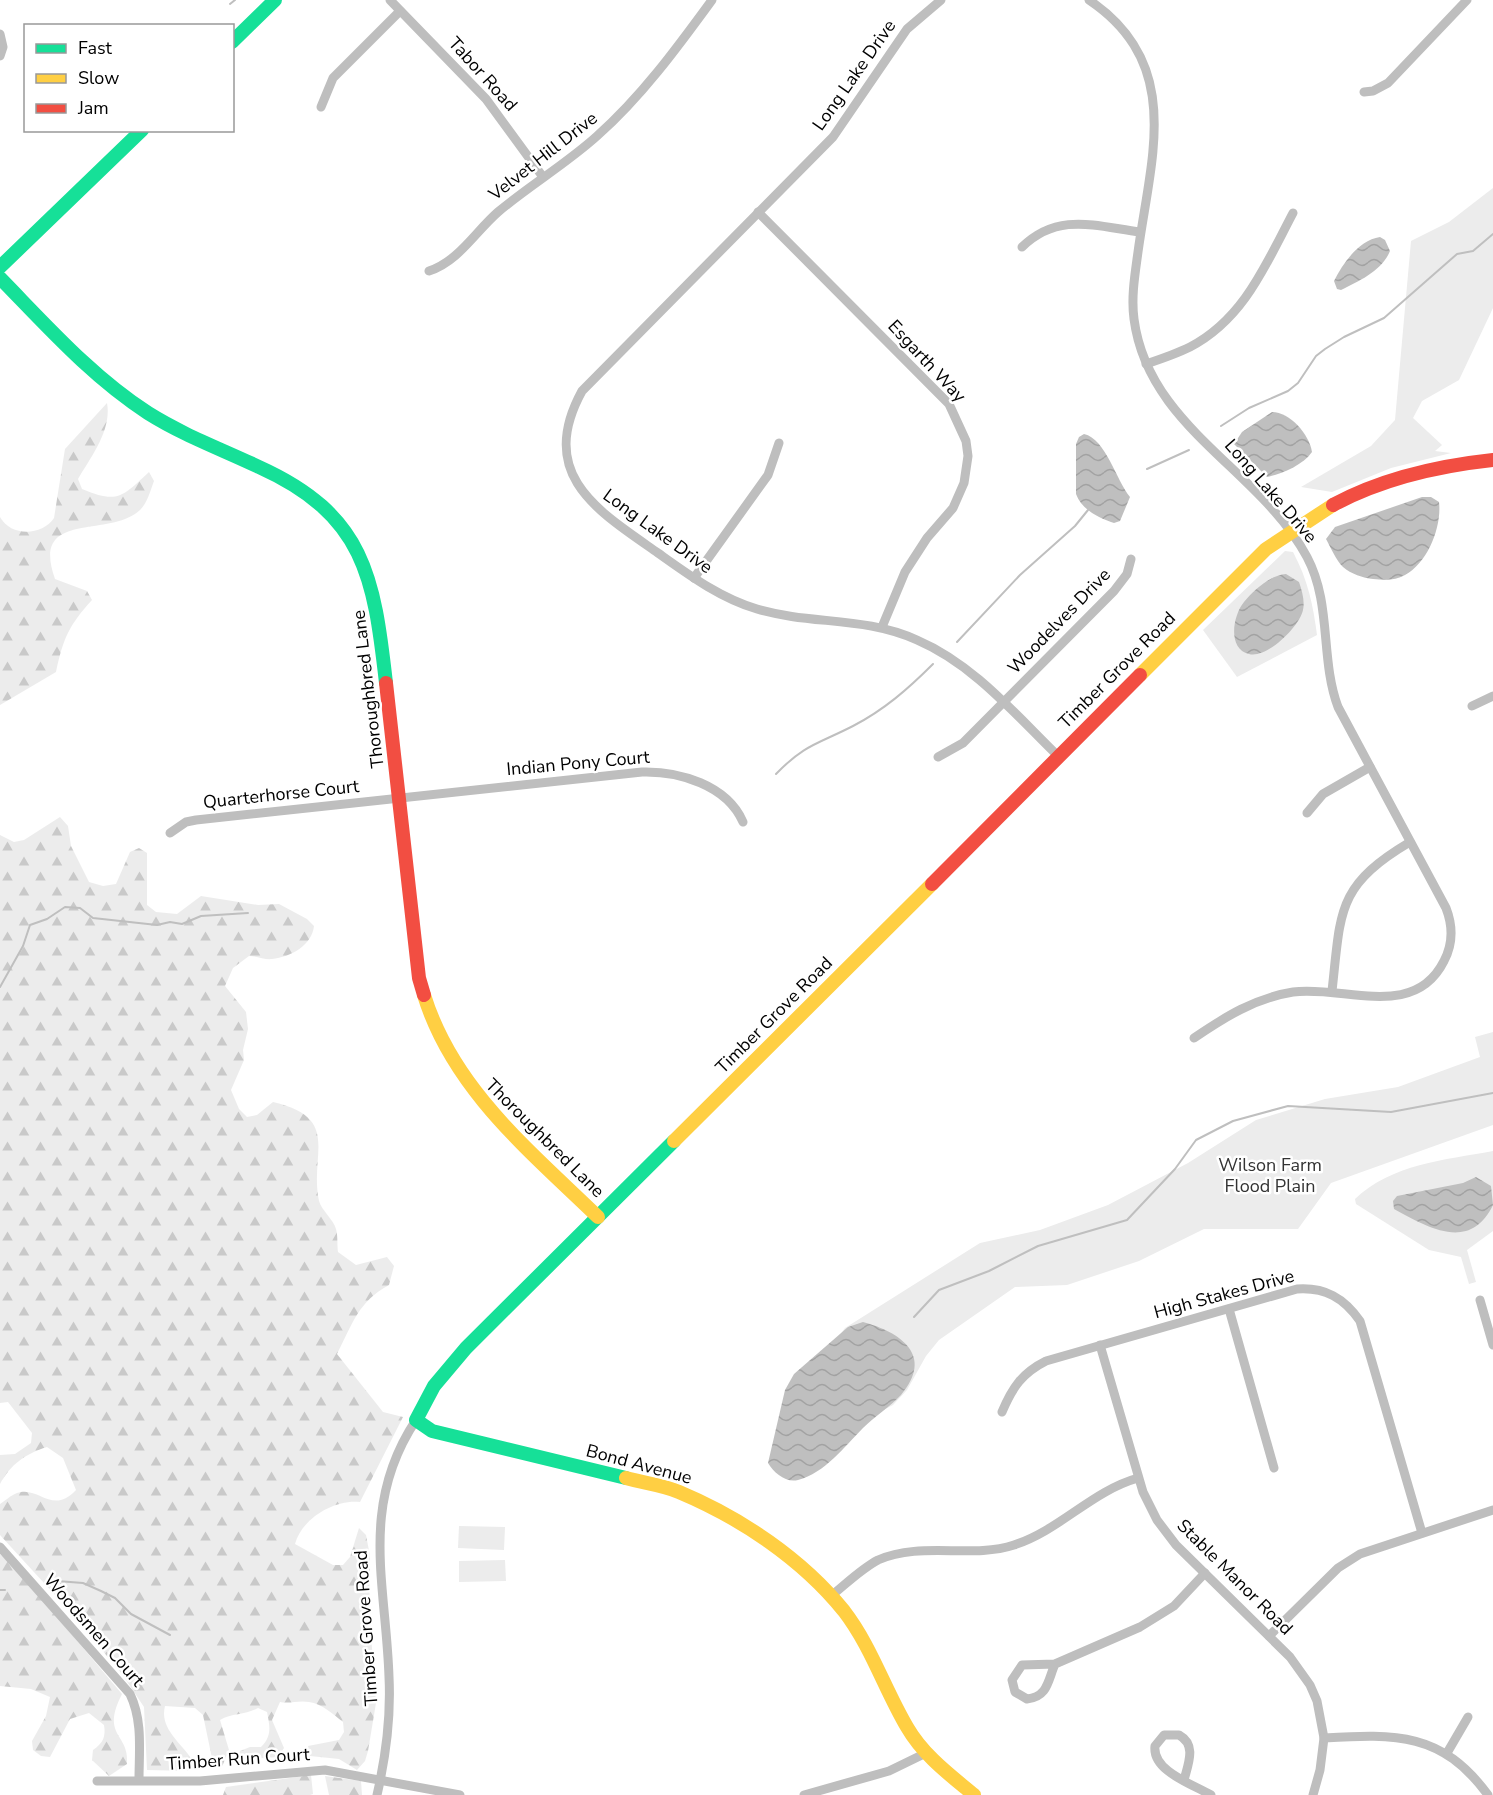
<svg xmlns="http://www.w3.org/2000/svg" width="1493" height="1795" font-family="'Nunito Sans',sans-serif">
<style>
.green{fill:#ececec}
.forest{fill:url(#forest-firs)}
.water{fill:url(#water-waves)}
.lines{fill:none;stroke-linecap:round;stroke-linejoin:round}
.stream{stroke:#bfbfbf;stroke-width:2}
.street{stroke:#bebebe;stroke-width:9}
.fast{stroke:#16e098;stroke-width:14}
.slow{stroke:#ffcf43;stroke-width:14}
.jam{stroke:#f24e42;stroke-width:14}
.labels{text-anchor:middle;stroke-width:5;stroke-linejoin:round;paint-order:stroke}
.street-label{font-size:18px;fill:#000;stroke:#fff}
.park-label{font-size:18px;fill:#333;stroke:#fff}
</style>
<defs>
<pattern id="forest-firs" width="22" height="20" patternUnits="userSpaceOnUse" patternTransform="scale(1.5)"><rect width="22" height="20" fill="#ececec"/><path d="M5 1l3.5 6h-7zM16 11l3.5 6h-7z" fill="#c9c9c9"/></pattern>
<pattern id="water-waves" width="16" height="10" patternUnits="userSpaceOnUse" patternTransform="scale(1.5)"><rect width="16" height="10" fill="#bfbfbf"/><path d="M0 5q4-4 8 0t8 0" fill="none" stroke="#a2a2a2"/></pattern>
</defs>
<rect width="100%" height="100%" fill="#fff"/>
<g class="green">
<path d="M 1493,188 L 1493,308 L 1459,380 L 1422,401 L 1413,418 L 1442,445 L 1435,451 L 1451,453 L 1391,468 L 1332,492 L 1301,487 L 1371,446 L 1395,420 L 1411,241 L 1449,222 Z"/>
<path d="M 1285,551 L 1293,552 C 1308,580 1313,605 1317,635 L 1237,677 L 1203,630 Z"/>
<path d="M 1493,1032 L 1493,1125 L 1331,1183 L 1298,1229 L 1204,1229 L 1139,1261 L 1067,1285 L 1015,1287 L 939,1340 L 926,1356 L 907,1390 L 893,1405 L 874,1415 L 815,1368 L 845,1328 L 980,1243 L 1040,1230 L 1108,1205 L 1188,1163 L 1256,1120 L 1325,1099 L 1398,1087 L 1480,1057 L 1475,1037 Z"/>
<path d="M 1493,1151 L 1493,1231 L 1467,1250 L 1476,1282 L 1469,1284 L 1461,1257 L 1429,1250 L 1356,1204 L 1355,1199 C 1392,1164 1444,1160 1493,1151 Z"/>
<path d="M 459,1526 L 505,1527 L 504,1550 L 458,1548 Z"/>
<path d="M 505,1560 L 506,1581 L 459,1582 L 459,1561 Z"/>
</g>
<g class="forest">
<path d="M 107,403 C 112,430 91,457 78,479 L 82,489 C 118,504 122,497 149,472 L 154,481 C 151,489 147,504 140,510 C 109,539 30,509 55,579 L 87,591 L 92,600 C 69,625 63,639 56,672 L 0,705 L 0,517 C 11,537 42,536 54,518 L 65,449 Z"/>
<path d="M 60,817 L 68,826 L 71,846 L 89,882 L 103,886 L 116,884 L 130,852 L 139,848 L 147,853 L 147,905 L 156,912 L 177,914 L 201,896 L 258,905 L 279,904 L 307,919 L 314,926 C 312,945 291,957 272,959 C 265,960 257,956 249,956 L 233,968 L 225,986 L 246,1012 L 248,1029 L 243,1050 L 244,1060 L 231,1090 L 239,1109 L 247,1117 L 257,1115 L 273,1102 C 342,1118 309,1154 319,1201 C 322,1211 333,1219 336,1229 C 338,1236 337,1245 338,1252 L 356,1265 L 387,1257 L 394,1266 L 389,1285 C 358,1302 353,1323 337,1354 L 383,1412 L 403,1417 L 360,1502 C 335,1499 302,1518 295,1544 L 333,1565 L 343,1565 L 350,1557 L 359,1528 L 366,1535 L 370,1556 L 369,1607 L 376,1703 L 368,1751 L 365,1761 L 357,1770 L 339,1759 L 310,1756 L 308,1746 L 339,1740 L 344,1732 L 343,1722 C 333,1714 322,1704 309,1702 C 299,1700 290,1704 280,1702 L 272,1720 L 284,1748 L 278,1757 L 237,1760 L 240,1751 L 250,1747 L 261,1747 C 272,1736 270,1727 267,1712 L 258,1708 C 246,1715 232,1713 220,1720 L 229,1750 L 221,1769 L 213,1763 L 203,1715 L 195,1708 L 165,1706 C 159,1729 182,1743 193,1761 L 189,1771 L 147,1770 L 144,1707 L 122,1674 L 66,1607 L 0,1535 L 0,1504 C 5,1501 11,1495 17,1493 C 39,1485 52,1516 76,1490 L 63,1458 L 47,1447 C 25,1454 11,1464 0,1484 L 0,1455 L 15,1454 L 31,1443 L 32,1433 L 8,1402 L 0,1403 L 0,835 L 14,842 L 24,840 Z"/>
<path d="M 0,1554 L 19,1572 L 122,1694 C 100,1737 130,1733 127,1764 L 109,1776 L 92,1760 L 93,1750 C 103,1743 106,1737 104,1725 L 89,1713 L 70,1719 L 50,1757 L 41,1756 L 33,1750 L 32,1741 L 46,1716 L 50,1697 L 31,1689 L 0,1686 Z"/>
<path d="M 311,1775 L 313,1794 L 310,1795 L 223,1795 L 226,1787 Z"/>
<path d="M 325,1776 L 361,1781 L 362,1795 L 329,1795 Z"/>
</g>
<g class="water">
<path d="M 1380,237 L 1385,240 L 1390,251 C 1382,271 1359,281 1341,290 L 1337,289 L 1334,281 C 1343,263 1359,240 1380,237 Z"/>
<path d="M 1272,412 C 1290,412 1309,434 1312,452 C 1303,465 1282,474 1267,477 L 1234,444 L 1242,432 Z"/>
<path d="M 1084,434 C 1106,439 1116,480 1130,497 L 1120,521 L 1114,523 C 1099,518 1082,510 1076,494 L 1076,444 L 1079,437 Z"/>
<path d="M 1422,497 L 1431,497 L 1439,502 C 1442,526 1428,563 1405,575 C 1395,581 1384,580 1373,579 C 1363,578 1351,574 1343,567 C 1336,560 1331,548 1326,539 L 1335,527 Z"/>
<path d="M 1286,574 L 1299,582 C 1302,591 1305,601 1303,610 C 1300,626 1267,659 1249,654 C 1227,649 1233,615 1244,602 C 1253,591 1270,575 1286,574 Z"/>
<path d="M 1476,1177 L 1491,1186 L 1493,1205 C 1470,1253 1427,1227 1394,1209 L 1393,1201 L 1397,1196 L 1463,1183 Z"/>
<path d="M 863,1322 C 900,1332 935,1355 901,1395 C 890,1407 875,1416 863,1428 C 844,1447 825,1473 798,1480 C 786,1483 774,1473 768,1463 L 785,1390 L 794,1374 L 848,1327 Z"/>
</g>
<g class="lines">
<g class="stream">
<path d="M 230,4 L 235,0"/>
<path d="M 1221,426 L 1249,408 L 1288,391 L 1298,383 L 1316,356 L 1325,349 L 1344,337 L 1384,318 L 1457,254 L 1473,251 L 1493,234"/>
<path d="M 1147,469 L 1189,450"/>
<path d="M 957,642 L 1020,575 L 1075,526 L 1088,510"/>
<path d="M 776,774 C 805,744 818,744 853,726 C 884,710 908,689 933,664"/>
<path d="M 0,987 L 23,946 L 30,925 L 47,919 L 65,907 L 80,908 L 93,918 L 157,925 L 170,922 L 182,924 L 201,916 L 248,913"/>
<path d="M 914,1317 L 939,1290 L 989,1271 L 1038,1246 L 1127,1220 L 1175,1169 L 1196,1140 L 1233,1121 L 1288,1106 L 1391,1112 L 1493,1093"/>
<path d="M 57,1581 L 83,1583 L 101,1591 L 115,1598 L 131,1614 L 170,1635"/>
<path d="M 0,1590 L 5,1590"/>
</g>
<g class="street">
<path d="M 390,0 L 486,99 L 543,177"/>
<path d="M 941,0 L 907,29 L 833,137 L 582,391 C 536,475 598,511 658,553 C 689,575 720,598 757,609 C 811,625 864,616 917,640 C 973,664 1014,713 1057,755"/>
<path d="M 1089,0 C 1184,64 1151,157 1138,252 C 1135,274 1131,297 1134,319 C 1148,427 1260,469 1307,557 C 1332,604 1320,659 1338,707 L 1446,908 C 1453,926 1453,944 1444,961 C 1414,1021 1344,985 1293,992 C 1255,998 1225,1017 1194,1038"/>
<path d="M 0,34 L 3,47 L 0,56"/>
<path d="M 1364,92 L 1373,91 L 1388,83 L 1467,0"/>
<path d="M 321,107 L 333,78 L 400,11"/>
<path d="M 758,212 L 949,404 L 966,441 L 968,456 L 964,483 L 953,508 L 927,538 L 905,572 L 882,627"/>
<path d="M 1022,247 C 1058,212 1095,226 1140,232"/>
<path d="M 429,271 C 459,261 475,232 498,212 C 530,185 566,164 597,136 C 641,97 677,48 712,0"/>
<path d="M 1146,364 C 1161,359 1176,354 1190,347 C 1244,319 1266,264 1293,213"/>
<path d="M 694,578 L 768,475 L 779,443"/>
<path d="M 1472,706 L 1493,696"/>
<path d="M 938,757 L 963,743 L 1114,591 L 1127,574 L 1131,559"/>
<path d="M 1307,813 L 1323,794 L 1370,767"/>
<path d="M 170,833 L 186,822 L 196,820 L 642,772 C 679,771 727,785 743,822"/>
<path d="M 1332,991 C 1341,911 1336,886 1410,842"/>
<path d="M 1480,1300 L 1493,1345"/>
<path d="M 1229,1309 L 1274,1468"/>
<path d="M 1100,1345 L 1143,1492 L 1157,1520 L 1176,1545 L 1290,1657 L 1310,1685 L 1317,1701 L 1324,1738 L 1320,1770 L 1313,1795"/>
<path d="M 1002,1412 C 1012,1388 1022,1373 1046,1361 L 1297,1289 C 1325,1287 1344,1298 1360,1321 L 1422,1533"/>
<path d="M 0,1547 L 130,1694 C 143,1721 139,1751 139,1780"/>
<path d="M 831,1596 C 846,1584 861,1569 878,1560 C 921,1541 971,1559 1014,1545 C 1060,1530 1092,1491 1138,1478"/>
<path d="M 1269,1636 L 1338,1568 L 1360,1554 L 1493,1510"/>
<path d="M 1055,1664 C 1048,1680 1048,1697 1027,1699 L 1015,1692 L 1012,1680 L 1022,1665 L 1055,1664 L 1140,1627 L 1174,1606 L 1205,1573"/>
<path d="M 1324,1738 C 1396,1734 1442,1732 1488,1795"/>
<path d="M 1447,1753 L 1468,1717"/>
<path d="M 1184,1780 C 1188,1764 1197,1745 1179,1735 L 1164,1735 L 1155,1746 C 1152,1771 1192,1784 1211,1795"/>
<path d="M 97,1781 L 200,1781 L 325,1770 L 460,1795"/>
<path d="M 377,1795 C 386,1756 391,1717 389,1677 C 386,1584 359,1506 416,1420"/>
<path d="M 804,1795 L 889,1771 L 926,1753"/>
</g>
<g class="fast">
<path d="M 232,42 L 275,0"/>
<path d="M 0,267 L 142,130"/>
<path d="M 0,278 C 46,325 92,377 148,413 C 183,435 221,449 259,467 C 365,515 374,577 386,683"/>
<path d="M 626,1478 L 432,1431 L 416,1420 L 434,1386 L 466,1348 L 674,1141"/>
</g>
<g class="slow">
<path d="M 1140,675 L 1266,549 L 1333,505"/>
<path d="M 424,995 C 453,1089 530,1151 598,1217"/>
<path d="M 674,1141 L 932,884"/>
<path d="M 626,1478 C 643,1483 663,1485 679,1492 C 741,1518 802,1559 844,1611 C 871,1646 885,1690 907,1727 C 923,1755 950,1775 974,1795"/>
</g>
<g class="jam">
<path d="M 1333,505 C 1383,478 1437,466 1493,460"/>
<path d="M 386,683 L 419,978 L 424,995"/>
<path d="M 932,884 L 1140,675"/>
</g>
</g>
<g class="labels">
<g class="street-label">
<text transform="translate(483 74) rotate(48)" y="6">Tabor Road</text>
<text transform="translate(854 75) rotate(-55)" y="6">Long Lake Drive</text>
<text transform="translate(543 156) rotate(-38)" y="6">Velvet Hill Drive</text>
<text transform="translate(927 361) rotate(47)" y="6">Esgarth Way</text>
<text transform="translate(1271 491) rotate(49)" y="6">Long Lake Drive</text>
<text transform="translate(658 531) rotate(36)" y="6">Long Lake Drive</text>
<text transform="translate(1059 621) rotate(-46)" y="6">Woodelves Drive</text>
<text transform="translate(1117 670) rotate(-45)" y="6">Timber Grove Road</text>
<text transform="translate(368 689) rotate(-97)" y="6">Thoroughbred Lane</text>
<text transform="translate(578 763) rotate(-5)" y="6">Indian Pony Court</text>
<text transform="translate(281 794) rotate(-6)" y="6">Quarterhorse Court</text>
<text transform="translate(774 1015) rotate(-45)" y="6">Timber Grove Road</text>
<text transform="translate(545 1138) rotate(45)" y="6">Thoroughbred Lane</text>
<text transform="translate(1224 1294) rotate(-15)" y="6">High Stakes Drive</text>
<text transform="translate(639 1464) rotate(15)" y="6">Bond Avenue</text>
<text transform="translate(1235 1577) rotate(45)" y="6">Stable Manor Road</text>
<text transform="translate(366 1628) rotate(-94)" y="6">Timber Grove Road</text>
<text transform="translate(94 1630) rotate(49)" y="6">Woodsmen Court</text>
<text transform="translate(238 1759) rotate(-4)" y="6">Timber Run Court</text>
</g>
<g class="park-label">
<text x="1270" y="1171">Wilson Farm<tspan x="1270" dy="21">Flood Plain</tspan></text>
</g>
</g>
<rect x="24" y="24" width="210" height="108" fill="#ffffff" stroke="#999999" stroke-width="1.5"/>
<rect x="36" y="44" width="30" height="9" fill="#16e098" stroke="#999999" stroke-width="1.5"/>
<text x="78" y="54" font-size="18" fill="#000000">Fast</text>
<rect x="36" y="74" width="30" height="9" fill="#ffcf43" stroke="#999999" stroke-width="1.5"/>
<text x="78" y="84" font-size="18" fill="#000000">Slow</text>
<rect x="36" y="104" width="30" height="9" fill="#f24e42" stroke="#999999" stroke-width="1.5"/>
<text x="78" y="114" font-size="18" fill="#000000">Jam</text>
</svg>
